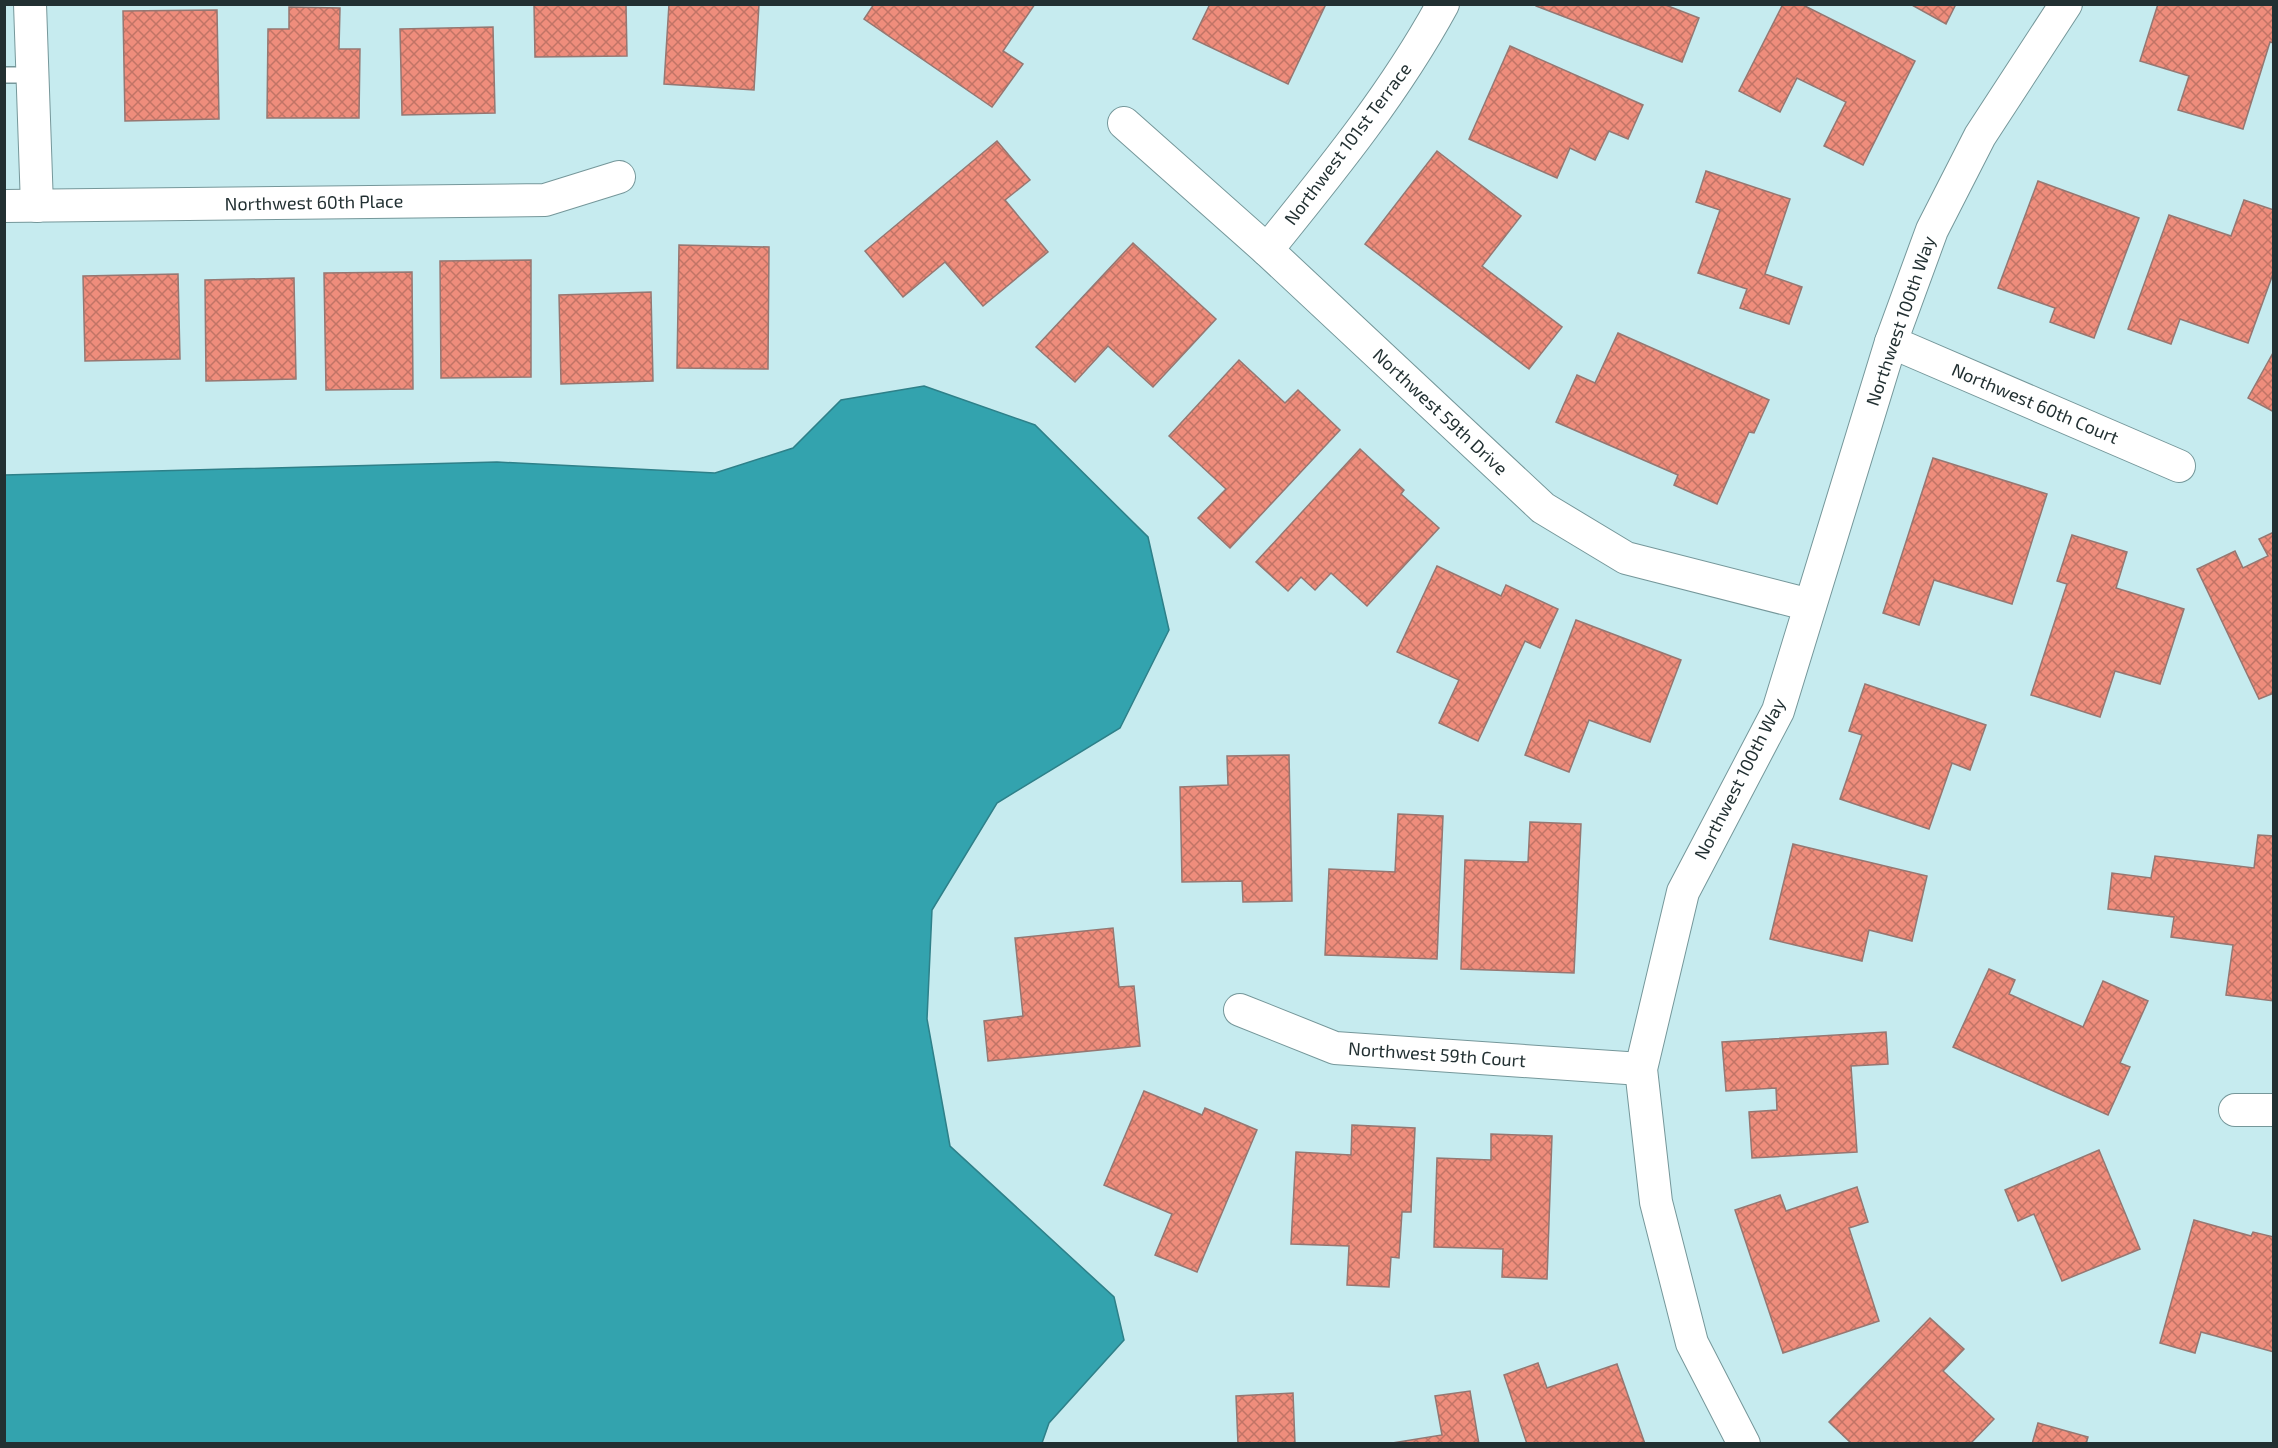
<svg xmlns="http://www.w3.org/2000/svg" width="2278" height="1448" font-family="'Exo 2',sans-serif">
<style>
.water{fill:#33a3ae;stroke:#2e8089;stroke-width:1.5}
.building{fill:url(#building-cross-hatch);stroke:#957772;stroke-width:1.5}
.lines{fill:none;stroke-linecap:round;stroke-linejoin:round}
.lane-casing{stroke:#75979a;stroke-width:18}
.street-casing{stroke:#75979a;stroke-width:34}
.lane{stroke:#fff;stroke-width:15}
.street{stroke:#fff;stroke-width:32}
.labels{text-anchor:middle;stroke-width:5;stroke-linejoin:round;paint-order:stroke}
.street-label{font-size:18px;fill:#223032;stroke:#fff}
</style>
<defs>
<pattern id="building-cross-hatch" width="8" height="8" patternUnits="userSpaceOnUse" patternTransform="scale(1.5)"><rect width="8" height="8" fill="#ef8d7c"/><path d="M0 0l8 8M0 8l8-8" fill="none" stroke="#c17466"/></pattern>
</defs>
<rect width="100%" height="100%" fill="#c6ebef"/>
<path class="water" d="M 924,386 L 1035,425 L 1148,537 L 1169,630 L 1120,728 L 997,803 L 932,910 L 927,1019 L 950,1146 L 1114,1297 L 1124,1340 L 1049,1423 L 1042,1443 L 5,1443 L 5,475 L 497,462 L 715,473 L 793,448 L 841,400 Z"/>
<g class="building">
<path d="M 534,4 L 626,4 L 627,56 L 535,57 Z"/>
<path d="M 669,4 L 759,4 L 754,90 L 664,84 Z"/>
<path d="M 874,4 L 1035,4 L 1003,51 L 1023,64 L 992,107 L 864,19 Z"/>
<path d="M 1210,4 L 1326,4 L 1288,84 L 1193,39 Z"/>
<path d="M 1536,4 L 1663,4 L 1699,18 L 1682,62 L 1536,6 Z"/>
<path d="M 1783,4 L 1801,4 L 1915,61 L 1863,165 L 1824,146 L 1846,102 L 1797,78 L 1780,112 L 1739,91 Z"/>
<path d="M 1910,4 L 1956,4 L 1946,24 Z"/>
<path d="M 2158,4 L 2274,4 L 2274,43 L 2270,42 L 2243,129 L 2178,110 L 2189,76 L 2140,61 Z"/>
<path d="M 289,7 L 340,8 L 339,49 L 360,49 L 359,118 L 267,118 L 268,29 L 289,29 Z"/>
<path d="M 217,10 L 219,119 L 125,121 L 123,11 Z"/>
<path d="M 493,27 L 495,113 L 402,115 L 400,29 Z"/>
<path d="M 1510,46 L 1643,105 L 1628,139 L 1609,131 L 1595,160 L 1570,148 L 1557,178 L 1469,139 Z"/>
<path d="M 997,141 L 1030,180 L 1005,200 L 1048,252 L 983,306 L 945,262 L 903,297 L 865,251 Z"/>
<path d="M 1437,151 L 1521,216 L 1482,266 L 1562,327 L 1529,369 L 1365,244 Z"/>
<path d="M 1706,171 L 1790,199 L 1765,274 L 1802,287 L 1789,324 L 1740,308 L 1747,289 L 1698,273 L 1720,210 L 1696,202 Z"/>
<path d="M 2038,181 L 2139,218 L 2094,338 L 2050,322 L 2055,308 L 1998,288 Z"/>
<path d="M 2244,200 L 2274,210 L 2274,271 L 2248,343 L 2180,319 L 2171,344 L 2128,329 L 2169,215 L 2231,236 Z"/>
<path d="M 1133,243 L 1216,319 L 1153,387 L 1108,346 L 1075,382 L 1036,347 Z"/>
<path d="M 679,245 L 769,247 L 768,369 L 677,368 Z"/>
<path d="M 531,260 L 531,377 L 441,378 L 440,261 Z"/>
<path d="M 412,272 L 413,389 L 326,390 L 324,273 Z"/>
<path d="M 178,274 L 180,359 L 85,361 L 83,276 Z"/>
<path d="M 294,278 L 296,379 L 206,381 L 205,280 Z"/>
<path d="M 651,292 L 653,381 L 561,384 L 559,295 Z"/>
<path d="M 1618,333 L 1769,400 L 1754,433 L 1749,432 L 1717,504 L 1674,485 L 1678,475 L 1556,422 L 1577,375 L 1595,383 Z"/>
<path d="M 2274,351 L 2274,412 L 2248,398 Z"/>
<path d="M 1239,360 L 1285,403 L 1298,390 L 1340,430 L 1230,548 L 1198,518 L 1226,489 L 1169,436 Z"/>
<path d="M 1360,449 L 1404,490 L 1401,494 L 1439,528 L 1367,606 L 1331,573 L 1315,590 L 1301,577 L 1288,591 L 1256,562 Z"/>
<path d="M 1933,458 L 2047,494 L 2012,604 L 1934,580 L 1919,625 L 1883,613 Z"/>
<path d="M 2274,532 L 2274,693 L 2259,699 L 2197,569 L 2235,551 L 2243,568 L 2268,556 L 2259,539 Z"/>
<path d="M 2072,535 L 2127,552 L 2116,588 L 2184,609 L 2160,684 L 2115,671 L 2100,717 L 2031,695 L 2067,584 L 2057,581 Z"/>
<path d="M 1437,566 L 1501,596 L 1506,585 L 1558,609 L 1540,648 L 1525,641 L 1478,741 L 1439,723 L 1459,680 L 1397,652 Z"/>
<path d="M 1576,620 L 1681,660 L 1650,742 L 1589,720 L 1569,772 L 1525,755 Z"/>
<path d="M 1865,684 L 1986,725 L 1970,770 L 1952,763 L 1929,829 L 1840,799 L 1862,735 L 1849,731 Z"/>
<path d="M 1289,755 L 1292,901 L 1243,902 L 1242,881 L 1182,882 L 1180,787 L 1228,785 L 1227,756 Z"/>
<path d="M 1398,814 L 1443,816 L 1437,959 L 1325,955 L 1329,869 L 1395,872 Z"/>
<path d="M 1530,822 L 1581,824 L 1574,973 L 1461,969 L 1465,860 L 1528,862 Z"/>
<path d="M 2258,835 L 2274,836 L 2274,1001 L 2226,995 L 2233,945 L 2171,937 L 2174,917 L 2108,909 L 2112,873 L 2151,878 L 2155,856 L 2254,868 Z"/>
<path d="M 1793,844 L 1927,876 L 1912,941 L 1869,930 L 1862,961 L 1770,939 Z"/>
<path d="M 1113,928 L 1119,987 L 1134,986 L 1140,1046 L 988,1061 L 984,1021 L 1023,1016 L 1015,938 Z"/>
<path d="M 1989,969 L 2015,980 L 2009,994 L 2083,1027 L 2103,981 L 2148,1001 L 2120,1063 L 2130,1067 L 2108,1115 L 1953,1047 Z"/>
<path d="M 1886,1032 L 1888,1064 L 1851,1066 L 1857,1152 L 1752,1158 L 1749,1112 L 1777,1110 L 1776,1088 L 1726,1091 L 1722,1042 Z"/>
<path d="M 1144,1091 L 1202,1115 L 1205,1108 L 1257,1130 L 1197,1272 L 1155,1255 L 1172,1214 L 1104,1185 Z"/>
<path d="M 1352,1125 L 1415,1128 L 1411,1212 L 1402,1212 L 1399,1258 L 1391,1257 L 1389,1287 L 1347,1285 L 1349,1246 L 1291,1244 L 1296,1152 L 1351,1155 Z"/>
<path d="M 1491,1134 L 1552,1136 L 1547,1279 L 1502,1277 L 1503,1249 L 1434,1247 L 1437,1158 L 1491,1160 Z"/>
<path d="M 2099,1150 L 2140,1249 L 2062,1281 L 2034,1214 L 2018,1221 L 2005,1190 Z"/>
<path d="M 1857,1187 L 1868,1222 L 1849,1228 L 1879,1321 L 1783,1353 L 1735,1210 L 1780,1195 L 1786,1211 Z"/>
<path d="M 2194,1220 L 2251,1236 L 2253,1232 L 2274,1237 L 2274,1352 L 2201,1332 L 2195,1353 L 2160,1343 Z"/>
<path d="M 1930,1318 L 1964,1349 L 1943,1371 L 1994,1419 L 1970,1444 L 1852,1444 L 1829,1422 Z"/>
<path d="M 1538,1363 L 1547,1388 L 1617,1364 L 1645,1444 L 1527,1444 L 1504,1375 Z"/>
<path d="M 1470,1391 L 1479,1444 L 1386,1444 L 1442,1435 L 1435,1396 Z"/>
<path d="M 1293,1393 L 1295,1444 L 1238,1444 L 1236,1396 Z"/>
<path d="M 2038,1423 L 2088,1437 L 2086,1444 L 2032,1444 Z"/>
</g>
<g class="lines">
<g class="lane-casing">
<path id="lane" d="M 4,75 L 32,75"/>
</g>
<g class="street-casing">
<g id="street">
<path d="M 30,4 L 37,206"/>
<path d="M 1124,123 L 1267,250 L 1543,508 L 1626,558 L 1810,605"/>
<path d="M 4,206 L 545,200 L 619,177"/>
<path d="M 1267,250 C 1330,172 1394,94 1443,4"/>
<path d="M 1891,342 L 2179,466"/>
<path d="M 1240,1010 L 1335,1048 L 1641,1069"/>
<path d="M 2235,1110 L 2274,1110"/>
<path d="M 1744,1444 L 1692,1343 L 1656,1202 L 1641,1069 L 1683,892 L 1778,711 L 1891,342 L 1932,230 L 1980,136 L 2066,4"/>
</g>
</g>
<use href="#lane" class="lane"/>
<use href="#street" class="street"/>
</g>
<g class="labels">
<g class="street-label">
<text transform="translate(1348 144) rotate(-53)" y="6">Northwest 101st Terrace</text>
<text transform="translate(314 203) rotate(-1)" y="6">Northwest 60th Place</text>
<text transform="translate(1901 321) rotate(-71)" y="6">Northwest 100th Way</text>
<text transform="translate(2035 404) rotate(23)" y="6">Northwest 60th Court</text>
<text transform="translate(1440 412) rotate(43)" y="6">Northwest 59th Drive</text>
<text transform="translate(1740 779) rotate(-63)" y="6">Northwest 100th Way</text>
<text transform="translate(1437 1055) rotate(4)" y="6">Northwest 59th Court</text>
</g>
</g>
<rect width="2278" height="1448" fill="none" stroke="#223032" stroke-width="12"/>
</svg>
